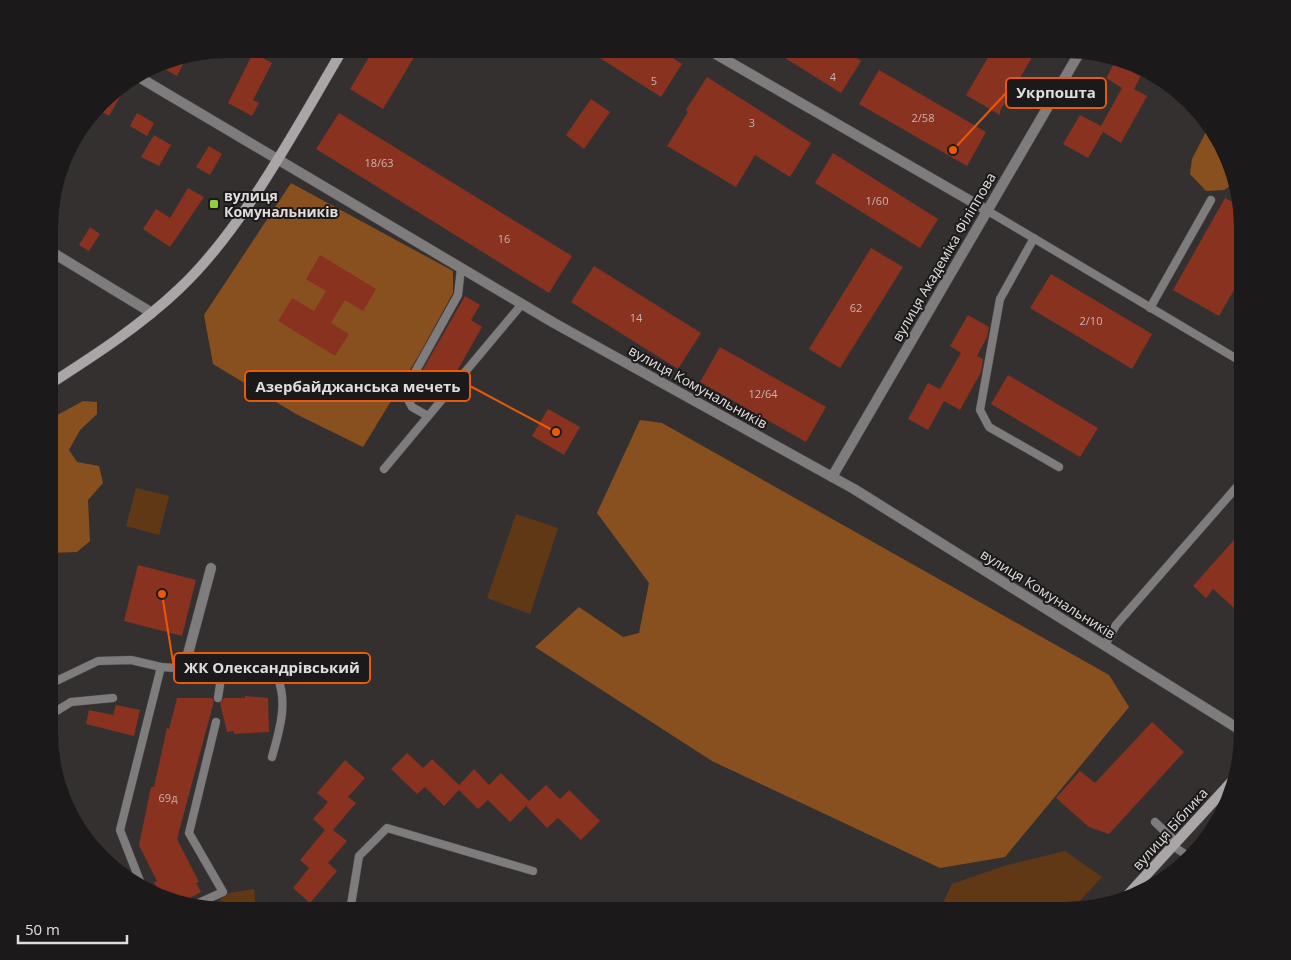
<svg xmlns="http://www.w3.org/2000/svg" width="1291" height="960" font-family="'Open Sans',sans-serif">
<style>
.green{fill:#613815}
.forest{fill:#89501f}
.building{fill:#893220}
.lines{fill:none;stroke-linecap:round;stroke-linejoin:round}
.lane-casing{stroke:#514c4c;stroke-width:9}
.street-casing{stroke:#514c4c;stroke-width:11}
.secondary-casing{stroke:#514c4c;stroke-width:11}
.lane{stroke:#7e7c7d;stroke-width:8}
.street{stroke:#7e7c7d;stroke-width:10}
.secondary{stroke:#aaa6a8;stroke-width:10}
.poi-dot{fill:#92cd3e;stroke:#1b1919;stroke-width:2}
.labels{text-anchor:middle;stroke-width:4;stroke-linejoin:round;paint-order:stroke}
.number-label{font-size:11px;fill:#cbb2ae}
.poi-label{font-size:14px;font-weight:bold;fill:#e1dddd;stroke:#1b1919;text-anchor:start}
.street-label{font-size:14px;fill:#e1dddd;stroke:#1b1919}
.leader{fill:none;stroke:#e8590c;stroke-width:2}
.callout-dot{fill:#e8590c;stroke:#1b1919;stroke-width:2}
.callout{fill:#1b1919;stroke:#e8590c;stroke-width:2}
.callout-label{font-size:15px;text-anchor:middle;font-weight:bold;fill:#e1dddd}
</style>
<rect width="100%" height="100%" fill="#353030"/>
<g class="green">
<path d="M 136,488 L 169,496 L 159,535 L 126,526 Z"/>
<path d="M 516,514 L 558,528 L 530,614 L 487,598 Z"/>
<path d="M 1065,851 L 1102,877 L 1072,909 L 939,911 L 952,884 L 1004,866 Z"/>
<path d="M 254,889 L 256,911 L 208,909 L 229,893 Z"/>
</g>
<g class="forest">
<path d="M 1206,126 L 1224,148 L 1233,184 L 1224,190 L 1206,191 L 1190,174 L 1192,159 L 1206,132 Z"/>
<path d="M 291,183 L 453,271 L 453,293 L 419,355 L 363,447 L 296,414 L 213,364 L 204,315 Z"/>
<path d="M 83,401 L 97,402 L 97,414 L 80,430 L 69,450 L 77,462 L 99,466 L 103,483 L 88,500 L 90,541 L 77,552 L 50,553 L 50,419 Z"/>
<path d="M 640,420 L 662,423 L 1109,675 L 1129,707 L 1005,857 L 940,868 L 712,761 L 535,647 L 579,607 L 623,637 L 639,633 L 649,583 L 597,513 Z"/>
</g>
<g class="building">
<path d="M 374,49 L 419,49 L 383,109 L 350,89 Z"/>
<path d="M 586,49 L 658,49 L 682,64 L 661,97 Z"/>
<path d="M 771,49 L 843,49 L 861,61 L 841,93 Z"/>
<path d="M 993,49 L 1037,49 L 1000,111 L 1000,115 L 966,95 Z"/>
<path d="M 253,53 L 272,63 L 253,100 L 259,103 L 252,116 L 228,103 Z"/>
<path d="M 187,56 L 177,76 L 156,64 L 159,62 Z"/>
<path d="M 1118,57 L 1144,70 L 1134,89 L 1147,96 L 1121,143 L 1103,132 L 1088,158 L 1063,144 L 1080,115 L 1101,126 L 1122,88 L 1106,78 Z"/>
<path d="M 879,70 L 986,132 L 967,166 L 859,104 Z"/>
<path d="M 707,77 L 811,143 L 790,177 L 755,155 L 736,187 L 667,146 L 688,112 L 686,110 Z"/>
<path d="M 113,91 L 121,95 L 109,116 L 97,109 Z"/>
<path d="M 591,99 L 610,112 L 584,149 L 566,135 Z"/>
<path d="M 137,113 L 154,123 L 147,136 L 130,126 Z"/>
<path d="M 339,113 L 572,256 L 549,293 L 316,149 Z"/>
<path d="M 154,135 L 171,145 L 159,166 L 141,157 Z"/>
<path d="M 209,146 L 222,154 L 210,175 L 196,167 Z"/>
<path d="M 833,153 L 938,219 L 920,248 L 815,183 Z"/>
<path d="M 188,188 L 204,197 L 170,247 L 143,229 L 156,209 L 170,218 Z"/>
<path d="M 1225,198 L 1240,206 L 1242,215 L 1242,276 L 1219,316 L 1173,290 Z"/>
<path d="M 90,227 L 100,234 L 89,251 L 79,245 Z"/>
<path d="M 871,248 L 903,267 L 840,368 L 809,349 Z"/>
<path d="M 320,255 L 376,289 L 363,311 L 345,300 L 331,323 L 349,334 L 335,356 L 278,321 L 292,298 L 314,311 L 326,291 L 306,279 Z"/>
<path d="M 594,266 L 701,333 L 678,369 L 571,302 Z"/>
<path d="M 1051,274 L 1152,334 L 1132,369 L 1030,308 Z"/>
<path d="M 465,296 L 480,305 L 471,320 L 482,327 L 453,378 L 443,389 L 435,384 L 425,401 L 410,392 Z"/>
<path d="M 968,315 L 989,327 L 987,337 L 977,356 L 983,359 L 981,372 L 960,410 L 944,401 L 928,430 L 908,419 L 928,383 L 940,389 L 961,353 L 950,346 Z"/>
<path d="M 720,347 L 826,407 L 806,442 L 700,382 Z"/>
<path d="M 1008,375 L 1098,428 L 1080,457 L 991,404 Z"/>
<path d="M 548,409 L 580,427 L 564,455 L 532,436 Z"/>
<path d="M 1242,531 L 1242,615 L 1213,589 L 1206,598 L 1193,586 Z"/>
<path d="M 138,565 L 196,580 L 182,636 L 124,621 Z"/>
<path d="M 245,696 L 268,698 L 269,732 L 234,734 L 234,731 L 227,732 L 220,703 L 224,698 L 245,698 Z"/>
<path d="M 177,698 L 212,698 L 214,701 L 177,839 L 199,882 L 196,883 L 201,892 L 180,903 L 166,900 L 164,894 L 161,896 L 154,882 L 157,881 L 139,845 L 151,787 L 154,787 L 167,728 L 169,729 Z"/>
<path d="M 116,705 L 140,710 L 134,736 L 86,724 L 89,710 L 113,715 Z"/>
<path d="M 1152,722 L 1184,752 L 1109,834 L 1089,827 L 1056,798 L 1080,771 L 1095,783 Z"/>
<path d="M 407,753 L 423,768 L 432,759 L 459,785 L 474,769 L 489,785 L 501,773 L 529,801 L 546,785 L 560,799 L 569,790 L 600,821 L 581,840 L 558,818 L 547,828 L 526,806 L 510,822 L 488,800 L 478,809 L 459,790 L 444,806 L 425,787 L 417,794 L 391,769 Z"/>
<path d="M 345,760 L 365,778 L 348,797 L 356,803 L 333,830 L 347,841 L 328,863 L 337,871 L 310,903 L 293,888 L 309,868 L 300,860 L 325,830 L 313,819 L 328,802 L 317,793 Z"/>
</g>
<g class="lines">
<g class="lane-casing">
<g id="lane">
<path d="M 988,211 L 1242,362"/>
<path d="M 1034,238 L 1000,299 L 980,410 L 989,427 L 1059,467"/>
<path d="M 1150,308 L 1211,200"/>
<path d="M 428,416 L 412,407 L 404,392 L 458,295 L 461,268"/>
<path d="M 384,469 L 522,304"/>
<path d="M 1105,645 L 1116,625 L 1242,481"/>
<path d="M 222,671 L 270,675 L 278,679 C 288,704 279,732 272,757"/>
<path d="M 50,684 L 98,661 L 131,660 L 161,667 L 222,671 L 218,698"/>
<path d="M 50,715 L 71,702 L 113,698"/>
<path d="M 1155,822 L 1176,842"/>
<path d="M 1173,846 L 1188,856"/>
<path d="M 143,889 L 120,830 L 161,667"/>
<path d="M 192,906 L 223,892 L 189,833 L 216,722"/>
<path d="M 358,911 L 351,905 L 359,856 L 387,828 L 533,871"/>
</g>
</g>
<g class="street-casing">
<g id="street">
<path d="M 707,49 L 988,211"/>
<path d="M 137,76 L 554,323 L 854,489 L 1242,731"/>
<path d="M 50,251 L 152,313"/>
<path d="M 832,477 L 1081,50"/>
<path d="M 188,669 L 188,654 L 211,568"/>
</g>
</g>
<g class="secondary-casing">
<g id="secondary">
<path d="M 50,384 C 95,355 140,326 179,289 C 244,228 297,126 343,49"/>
<path d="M 1126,897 L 1234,779"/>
</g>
</g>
<use href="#lane" class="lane"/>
<use href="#street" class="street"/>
<use href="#secondary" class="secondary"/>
</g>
<rect class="poi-dot" x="209" y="199" width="10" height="10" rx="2.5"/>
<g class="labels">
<g class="number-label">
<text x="833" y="81">4</text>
<text x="654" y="85">5</text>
<text x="923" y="122">2/58</text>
<text x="752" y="127">3</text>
<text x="379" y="167">18/63</text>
<text x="877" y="205">1/60</text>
<text x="504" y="243">16</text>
<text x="856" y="312">62</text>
<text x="636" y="322">14</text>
<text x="1091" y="325">2/10</text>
<text x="763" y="398">12/64</text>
<text x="168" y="802">69д</text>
</g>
<g class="poi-label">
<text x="224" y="201">вулиця<tspan x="224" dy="16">Комунальників</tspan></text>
</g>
<g class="street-label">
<text transform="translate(944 257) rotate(-60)" y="5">вулиця Академіка Філіппова</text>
<text transform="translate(698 387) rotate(29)" y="5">вулиця Комунальників</text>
<text transform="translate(1048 594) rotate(32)" y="5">вулиця Комунальників</text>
<text transform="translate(1170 829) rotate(-48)" y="5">вулиця Біблика</text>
</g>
</g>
<path d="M0 0H1291V960H0ZM227 58H1065A169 169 0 0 1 1234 227V733A169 169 0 0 1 1065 902H227A169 169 0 0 1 58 733V227A169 169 0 0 1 227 58Z" fill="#1b1919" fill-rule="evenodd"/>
<path class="leader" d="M953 150L1006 93M556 432L470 386M162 594L174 668"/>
<g class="callout-dot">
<circle cx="953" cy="150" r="5"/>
<circle cx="556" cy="432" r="5"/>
<circle cx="162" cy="594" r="5"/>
</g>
<g class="callout">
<rect x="1006" y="78" width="100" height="30" rx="5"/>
<rect x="245" y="371" width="225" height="30" rx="5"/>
<rect x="174" y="653" width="196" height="30" rx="5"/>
</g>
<g class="callout-label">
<text x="1056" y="98">Укрпошта</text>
<text x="358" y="392">Азербайджанська мечеть</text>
<text x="272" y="673">ЖК Олександрівський</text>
</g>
<path d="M18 935v8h109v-8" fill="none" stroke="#e1dddd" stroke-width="2.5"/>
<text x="25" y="935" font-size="15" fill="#e1dddd" stroke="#1b1919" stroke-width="4" paint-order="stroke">50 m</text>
</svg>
